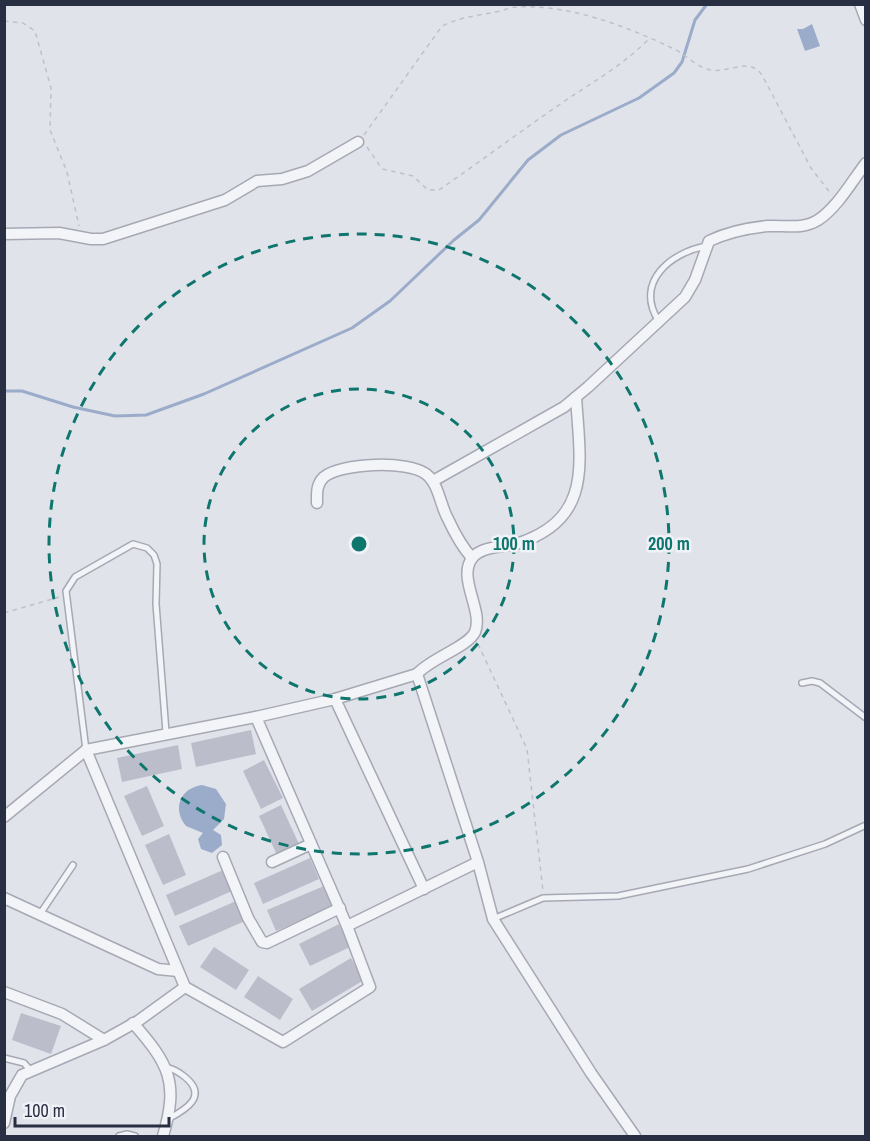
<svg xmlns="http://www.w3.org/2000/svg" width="870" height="1141" font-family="'Archivo Narrow',sans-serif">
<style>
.water{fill:#9bacca}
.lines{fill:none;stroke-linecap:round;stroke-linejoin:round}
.stream{stroke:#9bacca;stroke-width:3}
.building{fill:#bbbeca}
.lane-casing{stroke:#a6a9b4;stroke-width:8}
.street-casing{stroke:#a6a9b4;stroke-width:13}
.path{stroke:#bec1c9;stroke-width:1.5;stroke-dasharray:4.5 4.5;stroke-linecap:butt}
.lane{stroke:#f3f4f8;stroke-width:5}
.street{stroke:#f3f4f8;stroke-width:10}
.ring{fill:none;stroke:#0f766e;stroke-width:3;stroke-dasharray:10 8}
.centre{fill:#0f766e;stroke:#f0f2f7;stroke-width:3}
.ring-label{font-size:18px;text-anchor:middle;font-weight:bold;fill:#0f766e;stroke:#f0f2f7;stroke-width:5;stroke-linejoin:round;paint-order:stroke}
</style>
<rect width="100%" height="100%" fill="#e1e3ea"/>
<g class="water">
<path d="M 812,24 L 820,46 L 805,51 L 797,29 L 803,29 Z"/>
<path d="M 202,785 L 216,789 L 226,804 L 224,819 L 213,830 L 221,835 L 222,845 L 212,853 L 201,849 L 198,839 L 203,833 L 186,826 C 172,809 180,788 202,785 Z"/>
</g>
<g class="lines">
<path class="stream" d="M 4,391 L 22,391 L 73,407 L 115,416 L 146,415 L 204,394 L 352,328 L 390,301 L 454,240 L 479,220 L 528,160 L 561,135 L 639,98 L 674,73 L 682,62 L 695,20 L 707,4"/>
</g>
<g class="building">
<path d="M 251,730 L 256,754 L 196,767 L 191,743 Z"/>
<path d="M 178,745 L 182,769 L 122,782 L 117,758 Z"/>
<path d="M 264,760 L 283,798 L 261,809 L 243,771 Z"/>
<path d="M 147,786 L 164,826 L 142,836 L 124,796 Z"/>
<path d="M 281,805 L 299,844 L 277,855 L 259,816 Z"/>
<path d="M 169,834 L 186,875 L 163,885 L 145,845 Z"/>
<path d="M 310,858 L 319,879 L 263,904 L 254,883 Z"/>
<path d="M 223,870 L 232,891 L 175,916 L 166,895 Z"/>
<path d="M 324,886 L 333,906 L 276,931 L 267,910 Z"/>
<path d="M 236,901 L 245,921 L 188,946 L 179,926 Z"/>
<path d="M 339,924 L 350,947 L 310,966 L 299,944 Z"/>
<path d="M 214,947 L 249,970 L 236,990 L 200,967 Z"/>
<path d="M 351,958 L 364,980 L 312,1011 L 299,989 Z"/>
<path d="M 258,976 L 293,999 L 280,1020 L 244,997 Z"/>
<path d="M 21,1013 L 61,1026 L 51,1054 L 12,1040 Z"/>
</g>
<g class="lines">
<g class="lane-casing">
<g id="lane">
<path d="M 658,320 C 635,282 670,253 706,246"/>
<path d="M 802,683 L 812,681 L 820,683 L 866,718"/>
<path d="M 86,750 L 66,591 L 75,577 L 133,544 L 147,548 L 154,555 L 157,564 L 156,604 L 166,732"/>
<path d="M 40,914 L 73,865"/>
<path d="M 493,919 L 543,898 L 618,896 L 748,869 L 825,844 L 866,825"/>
<path d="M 4,1058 L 24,1063 L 31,1071"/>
<path d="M 168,1068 C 175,1069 180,1073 185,1077 C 208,1096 187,1109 168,1119"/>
<path d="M 119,1136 L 127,1134 L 135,1136"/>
</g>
</g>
<g class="street-casing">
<g id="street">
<path d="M 860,4 L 866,20"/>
<path d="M 4,234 L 59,233 L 91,239 L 103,239 L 225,200 L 257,181 L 282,179 L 308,171 L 358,142"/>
<path d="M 433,481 L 564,407 L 588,387 L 685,297 L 695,280 L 709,241 C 728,232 747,228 768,226 C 785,225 802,230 818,220 C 837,208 852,181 866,163"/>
<path d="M 317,503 C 317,494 316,484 324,477 C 341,463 408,460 426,474 C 439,484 440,505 448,519 C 454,532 463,548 472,558"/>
<path d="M 417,674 C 431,658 468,647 475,632 C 484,610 456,577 473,557 C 483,546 503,547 516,544 C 594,520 580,462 576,397"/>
<path d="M 335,699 L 424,889"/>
<path d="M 86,750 L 185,987 L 283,1042 L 370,987 L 347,926"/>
<path d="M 4,817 L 86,750 L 256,717"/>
<path d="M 223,857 L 248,918 L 262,942 L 267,943 L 340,908"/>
<path d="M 272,862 L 311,844"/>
<path d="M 478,862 L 417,674 L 335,699 L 256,717 L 347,926 L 478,862 L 493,919 L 591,1073 L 635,1136"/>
<path d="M 4,898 L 158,969 L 178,971"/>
<path d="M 4,992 L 62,1014 L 104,1040"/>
<path d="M 133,1023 C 169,1064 179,1082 163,1136"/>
<path d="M 4,1123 L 10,1096 L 22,1075 L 104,1040 L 138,1021 L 185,987"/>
</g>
</g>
<g class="path">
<path d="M 4,21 L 23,23 L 35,31 L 51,88 L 50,130 L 67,172 L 79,226"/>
<path d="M 364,135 L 442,26 C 461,17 475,16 495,12 C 503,11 510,7 517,7 C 568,4 626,26 672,48 C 684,53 694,65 707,69 C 726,76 748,55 762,75 L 811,168 L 831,194"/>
<path d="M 367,147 L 382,169 L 413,176 L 428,190 L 439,190 C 478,163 517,134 556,107 C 589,84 621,67 649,39"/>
<path d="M 4,613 L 59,597"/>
<path d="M 478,644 L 527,749 L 543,891"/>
</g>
<use href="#lane" class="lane"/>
<use href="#street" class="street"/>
</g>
<g class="ring">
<circle cx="359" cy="544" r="155"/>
<circle cx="359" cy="544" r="310"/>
</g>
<circle cx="359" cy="544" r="9" class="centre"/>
<g class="ring-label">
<text x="514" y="550">100 m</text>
<text x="669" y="550">200 m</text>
</g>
<rect width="870" height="1141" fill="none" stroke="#292f42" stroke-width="12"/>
<path d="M15 1117v9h154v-9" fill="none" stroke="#292f42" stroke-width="3"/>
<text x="24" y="1117" font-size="18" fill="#292f42" stroke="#f0f2f7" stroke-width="4.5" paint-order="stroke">100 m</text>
</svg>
